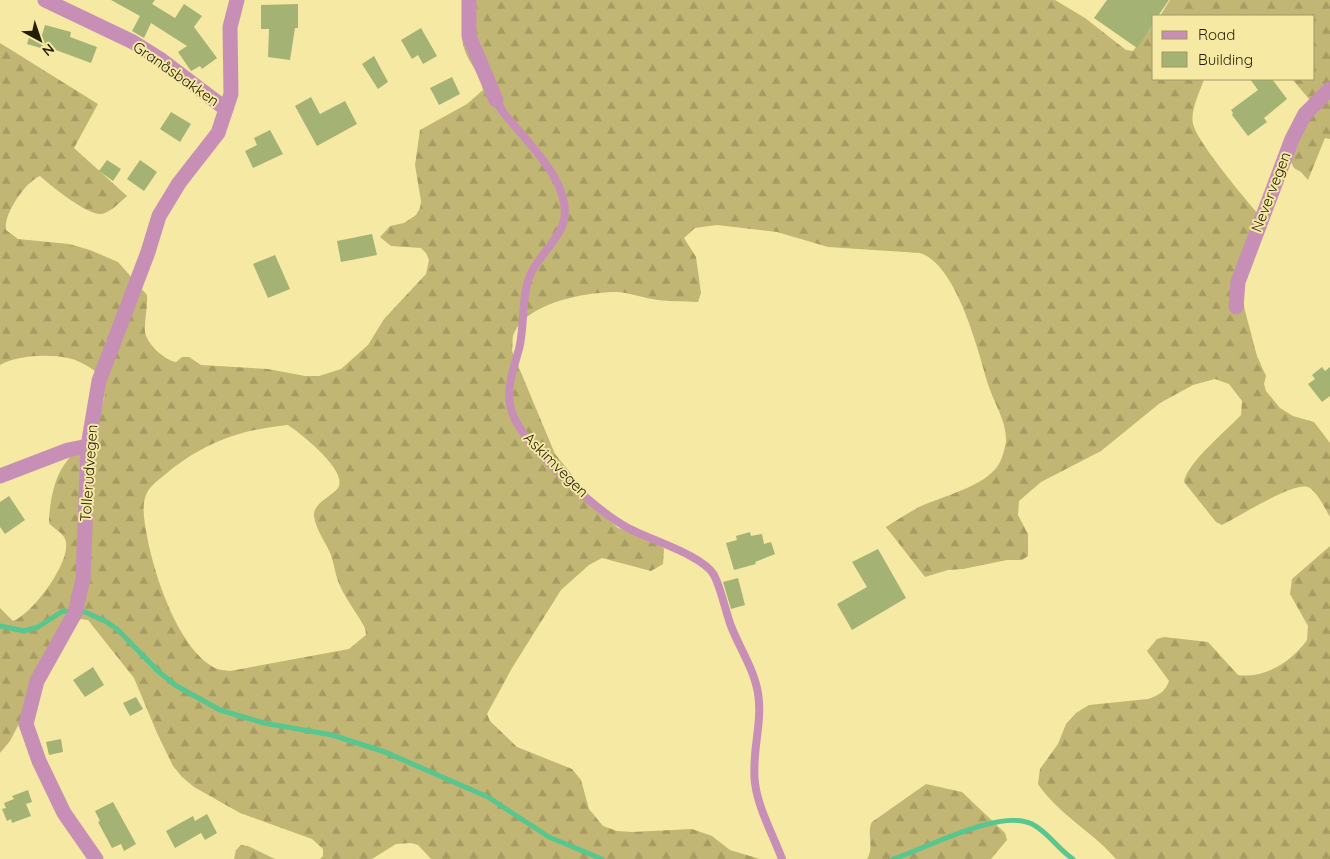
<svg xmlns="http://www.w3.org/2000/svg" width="1330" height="859" font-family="Quicksand,sans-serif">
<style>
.forest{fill:url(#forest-firs);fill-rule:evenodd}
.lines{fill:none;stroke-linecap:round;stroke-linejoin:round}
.stream{stroke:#58c68f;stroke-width:5}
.building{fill:#a4b373}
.lane{stroke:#c88fb6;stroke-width:8}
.street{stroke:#c88fb6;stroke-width:15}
.labels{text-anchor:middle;stroke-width:4;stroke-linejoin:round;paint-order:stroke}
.street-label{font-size:15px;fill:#231e03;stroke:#f5e9a4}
</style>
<defs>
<pattern id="forest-firs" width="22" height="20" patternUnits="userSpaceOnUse" patternTransform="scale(1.25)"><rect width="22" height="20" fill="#c2b674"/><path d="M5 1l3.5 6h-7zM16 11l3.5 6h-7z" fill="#a69c63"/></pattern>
</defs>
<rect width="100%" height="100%" fill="#f5e9a4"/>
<g class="forest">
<path d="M 465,0 L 1055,0 L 1085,18 L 1126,50 L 1133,51 L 1154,24 L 1154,79 L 1204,79 C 1200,92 1190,110 1193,124 C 1198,144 1249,203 1264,221 L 1242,285 L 1244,307 L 1257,356 L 1266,376 L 1264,384 L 1266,391 L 1280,408 L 1293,416 L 1314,422 L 1330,443 L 1330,517 C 1325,508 1318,494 1310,488 C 1298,478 1237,518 1222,525 L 1216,522 L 1184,482 C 1186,464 1227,430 1241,415 L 1242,401 L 1229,384 L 1215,379 L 1193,385 L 1160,403 L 1101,451 L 1041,482 L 1019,501 L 1018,515 L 1028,534 L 1028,556 L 1022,560 L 1007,560 L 963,569 L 948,570 L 925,577 L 886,527 C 897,520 908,513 919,507 C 942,496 985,487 999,464 C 1002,459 1005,448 1006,442 C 1007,421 994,404 988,384 C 978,350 957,265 920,253 L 828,247 L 777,232 L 717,225 L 695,228 L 684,238 L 696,257 L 701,293 L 698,302 C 683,301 667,302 652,299 C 641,297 630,293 618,292 C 587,292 525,302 513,336 C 512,340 513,346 512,351 L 555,454 L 607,518 L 618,528 L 654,538 L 664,549 L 663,564 L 651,571 L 602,558 L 589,565 L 561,590 L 512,668 L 487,714 L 490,721 L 517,747 L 572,769 L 581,780 L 589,809 L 603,826 L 617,831 L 632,832 L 692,829 L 712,836 L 730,850 L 760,859 L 431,859 L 418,845 L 411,843 L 396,844 L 372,859 L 320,859 L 323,856 L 323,849 L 312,839 L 240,813 L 194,787 L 182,777 L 173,766 L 157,733 L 134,678 L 88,620 L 81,619 L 69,628 L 10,741 L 0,753 L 0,608 L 13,621 C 32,615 74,559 65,539 C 63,533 53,528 49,523 C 49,508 53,483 61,470 C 75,446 129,393 92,369 C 85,364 77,360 68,358 C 49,354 17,355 0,365 L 0,43 L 98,104 L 74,148 L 127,196 C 120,202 110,213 101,214 C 87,215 51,186 40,176 C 25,182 3,215 6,230 L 18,239 L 69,244 L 90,250 L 118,262 L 147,295 C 148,307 144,321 145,332 C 147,344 164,360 176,362 L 182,357 L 189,357 L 201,365 L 268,369 L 305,376 L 319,376 L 341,369 L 368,345 L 384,319 L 426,274 L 429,260 L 426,253 L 421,248 L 391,246 L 380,237 L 390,226 L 404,223 L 416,215 L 420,208 L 421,201 L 415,165 L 420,130 L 467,104 L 483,90 C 482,75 468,63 464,48 C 459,34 466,15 465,0 ZM 288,425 C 300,433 349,471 338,488 C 331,497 313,503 314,516 C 316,531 326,542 331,555 C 334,564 335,573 338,581 C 344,597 357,613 365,628 L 366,635 L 349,649 L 230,671 C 225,670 219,670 215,668 C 178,649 154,574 147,536 C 145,524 141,507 146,495 C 150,485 160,479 167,473 C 205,442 240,430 288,425 Z"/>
<path d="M 1170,0 L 1330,0 L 1330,139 L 1325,138 L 1308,180 L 1301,172 L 1294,168 L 1287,154 L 1308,106 L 1309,99 L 1292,79 L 1314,79 L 1314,16 L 1160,16 Z"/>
<path d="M 1330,546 L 1330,859 L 1116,859 C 1092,831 1059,815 1038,784 L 1040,769 L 1058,744 L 1066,724 L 1076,713 L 1089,705 L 1148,699 C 1158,696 1166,691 1169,681 L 1147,651 L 1157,639 L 1164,637 L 1208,642 L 1238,675 C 1265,679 1292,661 1307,640 L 1308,626 L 1290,594 L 1292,579 Z"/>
<path d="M 926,784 L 962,792 L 1005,833 L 1007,840 L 991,859 L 867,859 C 875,847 866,833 872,822 Z"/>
<path d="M 241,845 L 248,846 L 275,859 L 234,859 L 236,850 Z"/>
</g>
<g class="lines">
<g class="stream">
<path d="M 0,626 L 24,631 L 38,627 L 63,611 L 85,612 L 105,621 L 117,629 L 158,671 L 175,685 L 220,710 L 264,723 L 332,735 L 385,752 L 488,797 L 549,837 L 602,859"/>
<path d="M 893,859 C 925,849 1000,808 1032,824 C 1048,832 1058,849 1073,859"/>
</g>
</g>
<g class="building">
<path d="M 111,0 L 155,0 L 152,4 L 175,18 L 184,4 L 202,16 L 194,27 L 217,58 L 202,69 L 200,66 L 191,71 L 178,52 L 187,46 L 151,23 L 144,38 L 132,31 L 140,16 Z"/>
<path d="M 1107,0 L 1169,0 L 1158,16 L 1154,16 L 1154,23 L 1137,48 L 1094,18 Z"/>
<path d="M 298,4 L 298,28 L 295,28 L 290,60 L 268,57 L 269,29 L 261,29 L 261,5 Z"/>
<path d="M 45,25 L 71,32 L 70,37 L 97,47 L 91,63 L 45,46 L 44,49 L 27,44 L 31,31 L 42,35 Z"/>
<path d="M 421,28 L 437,56 L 423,64 L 418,55 L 412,59 L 401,40 Z"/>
<path d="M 374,56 L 388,82 L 378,89 L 362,64 Z"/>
<path d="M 452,77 L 460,94 L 439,105 L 430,88 Z"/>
<path d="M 1250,79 L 1272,79 L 1287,99 L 1264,118 L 1267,122 L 1248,136 L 1232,115 L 1233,113 L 1231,110 L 1258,90 Z"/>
<path d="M 311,97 L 320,114 L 345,101 L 357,124 L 317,146 L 295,106 Z"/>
<path d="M 171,112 L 191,124 L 180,142 L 160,129 Z"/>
<path d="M 270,130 L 283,154 L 253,168 L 245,151 L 257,145 L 254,138 Z"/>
<path d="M 107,160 L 121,169 L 113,181 L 99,171 Z"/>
<path d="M 140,160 L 157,172 L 144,191 L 127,179 Z"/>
<path d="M 372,234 L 377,255 L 341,262 L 337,241 Z"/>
<path d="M 275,255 L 290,289 L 268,298 L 253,264 Z"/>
<path d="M 1322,367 L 1325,371 L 1330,367 L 1330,396 L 1322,402 L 1308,384 L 1315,379 L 1312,375 Z"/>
<path d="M 9,496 L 25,520 L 5,534 L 0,527 L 0,502 Z"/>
<path d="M 750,532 L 751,536 L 762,534 L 764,544 L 771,542 L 775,554 L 755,562 L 756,564 L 734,570 L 726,543 L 737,540 L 736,536 Z"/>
<path d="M 878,549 L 906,598 L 852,630 L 837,604 L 867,587 L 852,562 Z"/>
<path d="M 738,578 L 745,605 L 731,609 L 723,582 Z"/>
<path d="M 93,667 L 104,685 L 85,697 L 73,680 Z"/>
<path d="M 136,697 L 143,709 L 130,716 L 123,703 Z"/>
<path d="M 61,739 L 63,752 L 49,755 L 46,742 Z"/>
<path d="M 28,790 L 32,802 L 26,804 L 31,816 L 12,823 L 11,819 L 7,821 L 2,809 L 6,808 L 4,803 L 14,799 L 12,796 Z"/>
<path d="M 113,802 L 136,844 L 124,851 L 121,844 L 112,848 L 98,822 L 100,821 L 95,811 Z"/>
<path d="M 207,814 L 217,833 L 205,840 L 201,833 L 175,848 L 166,831 L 193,816 L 195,821 Z"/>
</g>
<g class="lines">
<path class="lane" d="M 496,100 L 502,111 C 525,140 580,189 561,229 C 552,247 535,260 529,278 C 521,299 525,326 519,349 C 513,370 504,394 513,415 C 526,448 597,511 628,528 C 648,539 703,555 714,575 C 722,591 725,610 731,626 C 740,649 754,669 758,693 C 763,723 751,753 755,783 C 758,808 773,835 782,859"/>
<g class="street">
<path d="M 45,0 L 133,42 L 160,59 L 226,109"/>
<path d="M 469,0 L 469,36 L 496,100"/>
<path d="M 1236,307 L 1238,282 L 1292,139 L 1305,114 L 1330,89"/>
<path d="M 0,476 L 68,450 L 88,446"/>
<path d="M 96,859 L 64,813 L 39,761 L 26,724 L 37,681 L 75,613 L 83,579 L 88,446 L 99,381 L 148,252 L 159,216 L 179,183 L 218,133 L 231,94 L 230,27 L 237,0"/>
</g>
</g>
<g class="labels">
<g class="street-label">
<text transform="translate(176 74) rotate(35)" y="5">Granåsbakken</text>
<text transform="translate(1271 192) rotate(-69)" y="5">Nevervegen</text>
<text transform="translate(556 465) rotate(45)" y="5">Askimvegen</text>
<text transform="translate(89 473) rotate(-86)" y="5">Tollerudvegen</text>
</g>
</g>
<rect x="1152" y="15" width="162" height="65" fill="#f5e9a4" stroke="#a19864"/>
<rect x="1162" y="31" width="25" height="8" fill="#c88fb6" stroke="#a19864"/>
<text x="1198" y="40" font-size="15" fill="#231e03">Road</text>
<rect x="1162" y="52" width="25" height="15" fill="#a4b373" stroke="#a19864"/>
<text x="1198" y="65" font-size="15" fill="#231e03">Building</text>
<g transform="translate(40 40) rotate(140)" stroke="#f5e9a4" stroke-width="4" paint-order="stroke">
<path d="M0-4L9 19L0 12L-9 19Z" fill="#231e03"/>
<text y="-8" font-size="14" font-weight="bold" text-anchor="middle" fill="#231e03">N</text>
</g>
</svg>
